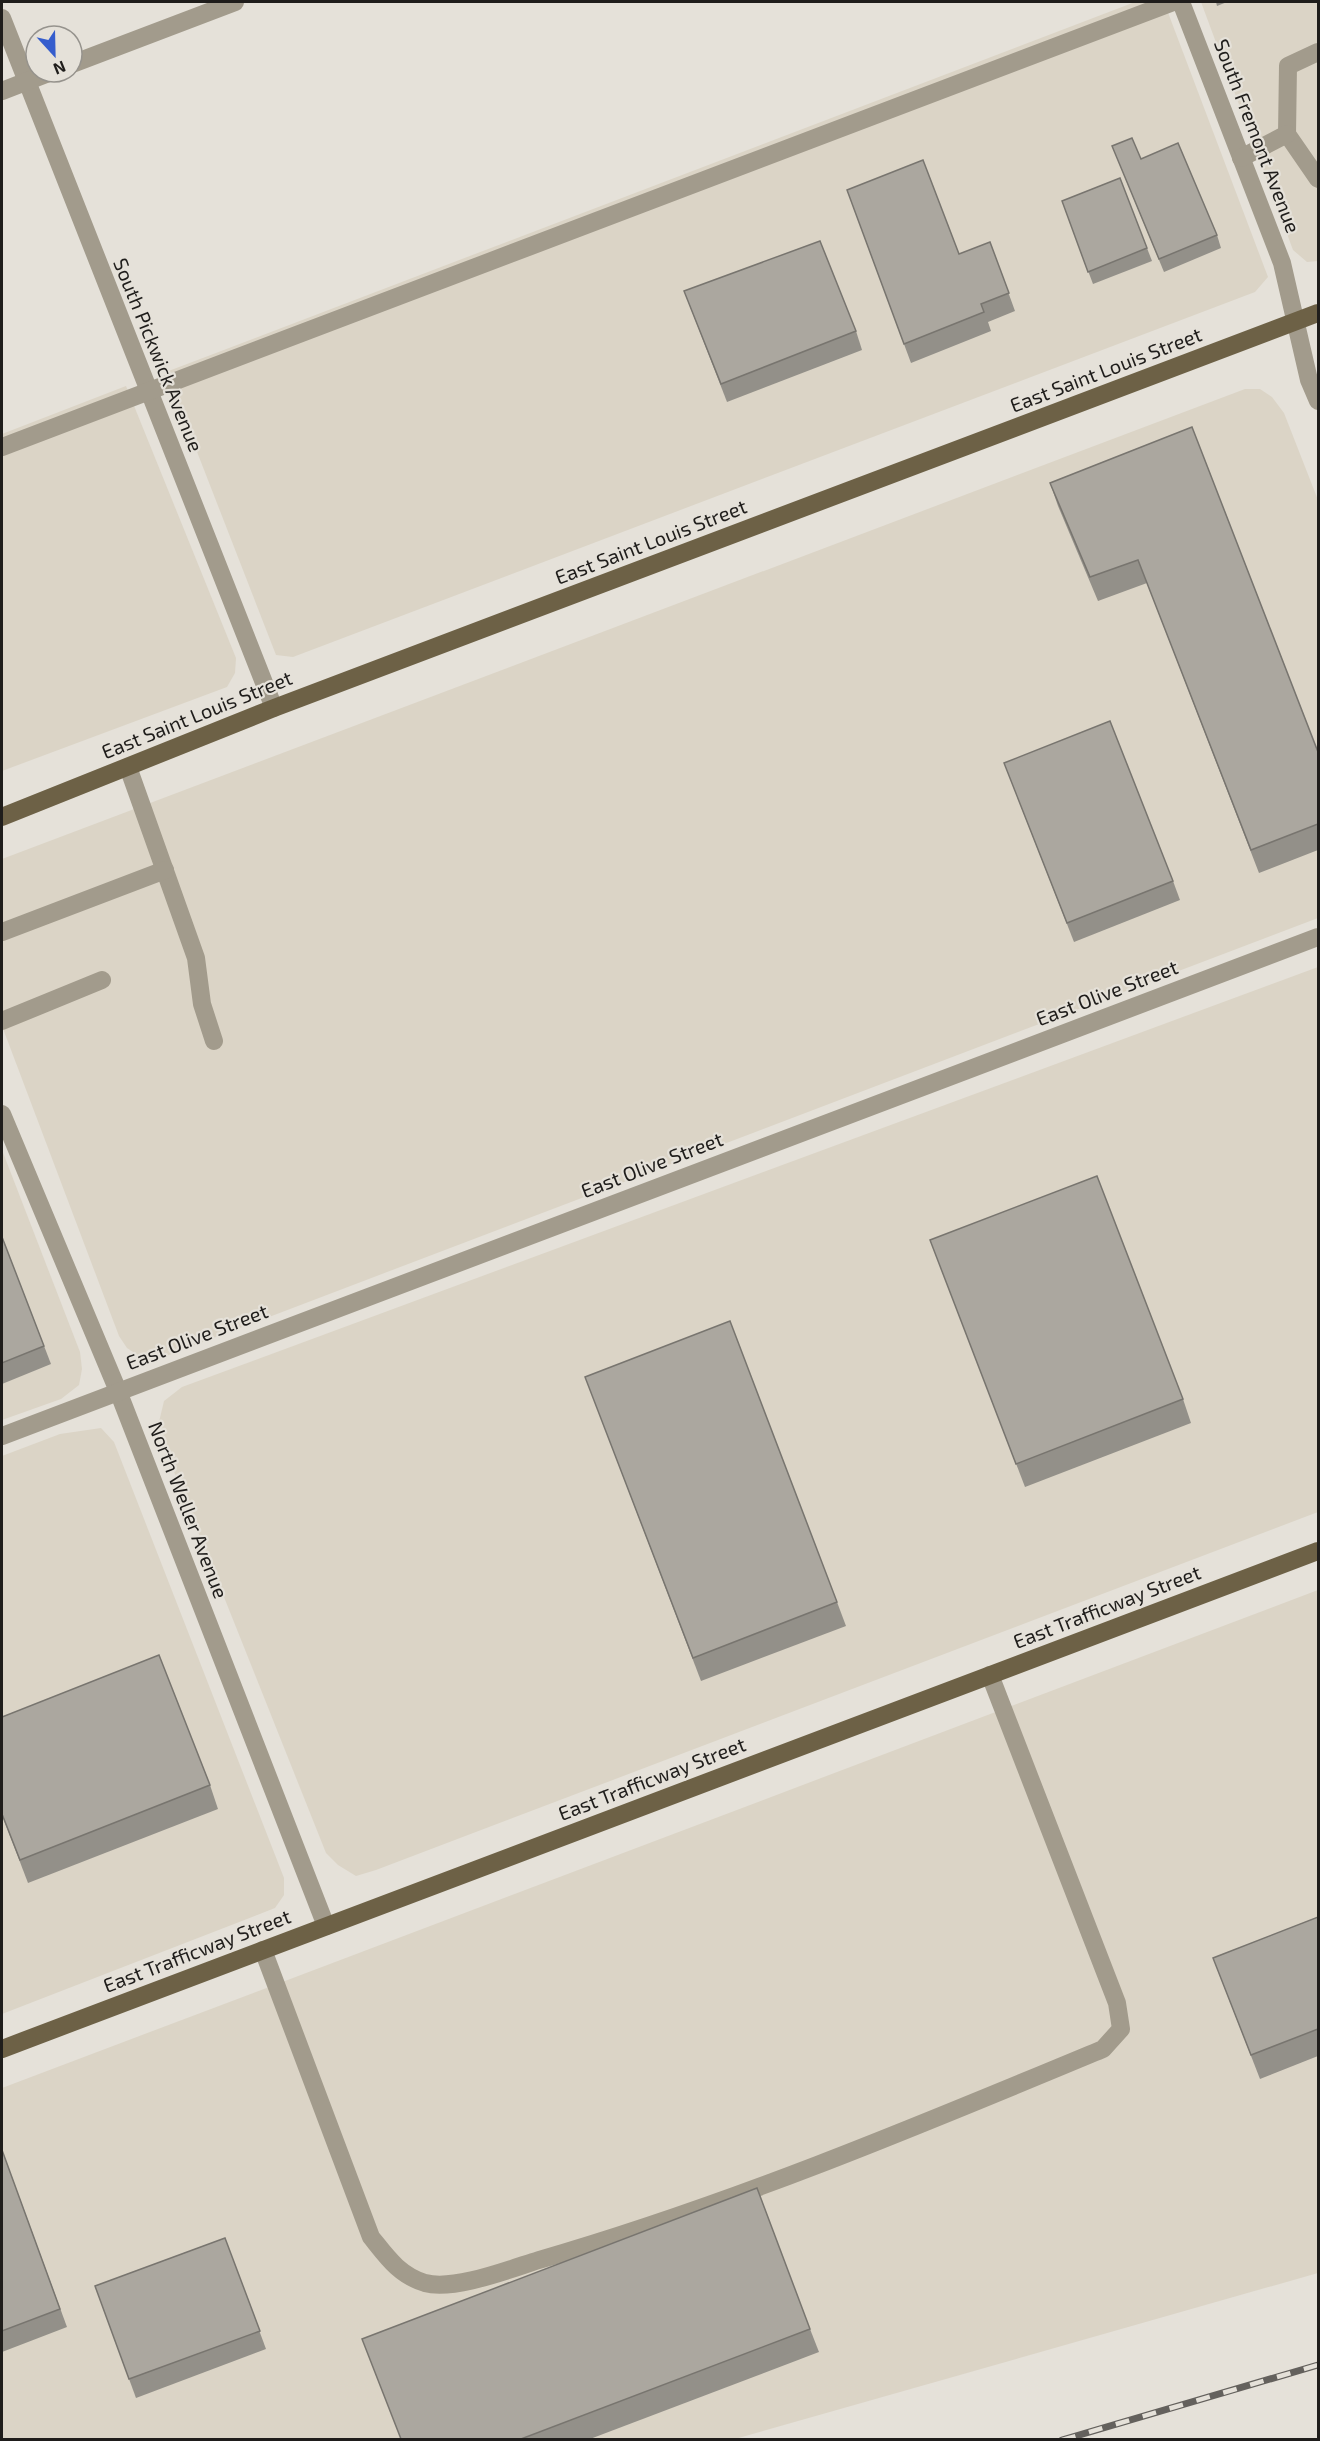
<svg xmlns="http://www.w3.org/2000/svg" width="1320" height="2441" font-family="'Exo 2',sans-serif">
<style>
.built{fill:#dbd4c6}
.lines{fill:none;stroke-linecap:round;stroke-linejoin:round}
.minor{stroke:#a29b8c;stroke-width:18}
.major{stroke:#6d6146;stroke-width:18}
.rail-casing{stroke:#64615d;stroke-width:7}
.rail{stroke:#e5e1d9;stroke-width:4.5;stroke-dasharray:14;stroke-linecap:butt}
.wall{fill:#939089}
.building{fill:#aba79f;stroke:#78756f;stroke-width:1.5}
.labels{text-anchor:middle;stroke-width:4.5;stroke-linejoin:round;paint-order:stroke}
.street-label{font-size:20px;fill:#1f1d1b;stroke:#e5e1d9}
</style>
<rect width="100%" height="100%" fill="#e5e1d9"/>
<g class="built">
<path d="M 1135,2 L 1164,2 L 1268,277 L 1255,292 L 293,657 L 276,655 L 166,372 Z"/>
<path d="M 1201,2 L 1318,2 L 1318,261 L 1307,262 L 1293,250 Z"/>
<path d="M 126,386 L 236,658 L 235,673 L 227,687 L 2,771 L 2,434 Z"/>
<path d="M 1245,389 L 1260,389 L 1272,397 L 1284,413 L 1318,500 L 1318,918 L 161,1358 L 142,1358 L 127,1348 L 119,1336 L 2,1026 L 2,859 Z"/>
<path d="M 1318,967 L 1318,1512 L 376,1870 L 356,1876 L 338,1865 L 326,1853 L 163,1444 L 159,1422 L 164,1401 L 182,1387 Z"/>
<path d="M 2,1150 L 80,1352 L 82,1369 L 79,1385 L 61,1399 L 2,1420 Z"/>
<path d="M 101,1428 L 114,1442 L 284,1878 L 284,1895 L 275,1908 L 2,2014 L 2,1456 L 60,1434 Z"/>
<path d="M 1318,1590 L 1318,2273 L 735,2439 L 2,2440 L 2,2088 Z"/>
</g>
<g class="lines">
<g class="minor">
<path d="M 1181,2 L 1282,263 L 1309,380 L 1318,401"/>
<path d="M 2,18 L 274,708"/>
<path d="M 1318,52 L 1288,66 L 1287,134 L 1318,179"/>
<path d="M 72,64 L 235,2"/>
<path d="M 2,91 L 51,72"/>
<path d="M 1241,158 L 1287,134"/>
<path d="M 2,447 L 1173,2"/>
<path d="M 128,767 L 196,958 L 202,1004 L 214,1041"/>
<path d="M 2,932 L 165,870"/>
<path d="M 2,1021 L 102,980"/>
<path d="M 2,1114 L 118,1391 L 326,1926"/>
<path d="M 2,1436 L 1318,937"/>
<path d="M 263,1950 L 371,2237 C 387,2257 399,2275 425,2283 C 454,2291 510,2269 539,2260 C 732,2204 918,2126 1103,2049 L 1121,2029 L 1117,2003 L 990,1675"/>
</g>
<g class="major">
<path d="M 2,817 L 274,708 L 1318,313"/>
<path d="M 2,2049 L 1318,1551"/>
</g>
<g class="rail-casing">
<path id="rail" d="M 1062,2440 L 1318,2365"/>
</g>
<use href="#rail" class="rail"/>
</g>
<g class="wall">
<path d="M 1216,2 L 1227,2 L 1217,6 Z"/>
<path d="M 1112,146 L 1141,159 L 1217,235 L 1221,248 L 1164,272 Z"/>
<path d="M 1120,178 L 1152,261 L 1093,284 L 1062,201 Z"/>
<path d="M 847,190 L 959,254 L 990,242 L 1015,311 L 988,322 L 991,331 L 911,363 Z"/>
<path d="M 684,291 L 856,331 L 862,350 L 727,402 Z"/>
<path d="M 1192,427 L 1318,752 L 1318,850 L 1259,873 L 1147,583 L 1098,601 L 1058,506 L 1050,483 Z"/>
<path d="M 1004,763 L 1173,881 L 1180,900 L 1074,942 Z"/>
<path d="M 2,1237 L 51,1364 L 2,1384 Z"/>
<path d="M 930,1240 L 1183,1399 L 1191,1423 L 1025,1487 Z"/>
<path d="M 594,1400 L 837,1602 L 846,1626 L 701,1681 Z"/>
<path d="M 2,1717 L 210,1785 L 218,1809 L 28,1883 L 2,1815 Z"/>
<path d="M 1318,1917 L 1318,2056 L 1260,2079 L 1213,1958 Z"/>
<path d="M 2,2150 L 67,2327 L 2,2352 Z"/>
<path d="M 225,2238 L 266,2349 L 136,2398 L 95,2286 Z"/>
<path d="M 810,2329 L 819,2352 L 590,2439 L 400,2439 Z"/>
</g>
<g class="building">
<path d="M 1132,138 L 1141,159 L 1178,143 L 1217,235 L 1159,259 L 1112,146 Z"/>
<path d="M 923,160 L 959,254 L 990,242 L 1009,293 L 981,304 L 984,312 L 904,344 L 847,190 Z"/>
<path d="M 1120,178 L 1147,248 L 1088,272 L 1062,201 Z"/>
<path d="M 820,241 L 856,331 L 721,384 L 684,291 Z"/>
<path d="M 1192,427 L 1318,752 L 1318,824 L 1251,850 L 1138,560 L 1090,577 L 1050,483 Z"/>
<path d="M 1110,721 L 1173,881 L 1067,923 L 1004,763 Z"/>
<path d="M 1097,1176 L 1183,1399 L 1016,1464 L 930,1240 Z"/>
<path d="M 2,1237 L 44,1346 L 2,1363 Z"/>
<path d="M 730,1321 L 837,1602 L 693,1658 L 585,1377 Z"/>
<path d="M 159,1655 L 210,1785 L 20,1860 L 2,1814 L 2,1717 Z"/>
<path d="M 1318,1917 L 1318,2029 L 1251,2055 L 1213,1958 Z"/>
<path d="M 2,2150 L 60,2309 L 2,2331 Z"/>
<path d="M 757,2188 L 810,2329 L 521,2439 L 401,2439 L 362,2339 Z"/>
<path d="M 225,2238 L 260,2331 L 129,2379 L 95,2286 Z"/>
</g>
<g class="labels">
<g class="street-label">
<text transform="translate(1257 136) rotate(69)" y="7">South Fremont Avenue</text>
<text transform="translate(158 355) rotate(68)" y="7">South Pickwick Avenue</text>
<text transform="translate(1106 370) rotate(-21)" y="7">East Saint Louis Street</text>
<text transform="translate(651 542) rotate(-21)" y="7">East Saint Louis Street</text>
<text transform="translate(197 715) rotate(-22)" y="7">East Saint Louis Street</text>
<text transform="translate(1107 993) rotate(-21)" y="7">East Olive Street</text>
<text transform="translate(652 1165) rotate(-21)" y="7">East Olive Street</text>
<text transform="translate(197 1337) rotate(-21)" y="7">East Olive Street</text>
<text transform="translate(188 1510) rotate(69)" y="7">North Weller Avenue</text>
<text transform="translate(1107 1607) rotate(-21)" y="7">East Trafficway Street</text>
<text transform="translate(652 1779) rotate(-21)" y="7">East Trafficway Street</text>
<text transform="translate(197 1951) rotate(-21)" y="7">East Trafficway Street</text>
</g>
</g>
<rect width="1320" height="2441" fill="none" stroke="#1f1d1b" stroke-width="6"/>
<g transform="translate(54 54) rotate(158)"><circle r="28" fill="#e5e1d9" stroke="#96938d" stroke-width="1.5"/>
<path d="M0-4.5L10 22L0 15L-10 22Z" fill="#355dcd"/>
<text y="-9" font-size="16" font-weight="bold" text-anchor="middle" fill="#1f1d1b">N</text>
</g>
</svg>
